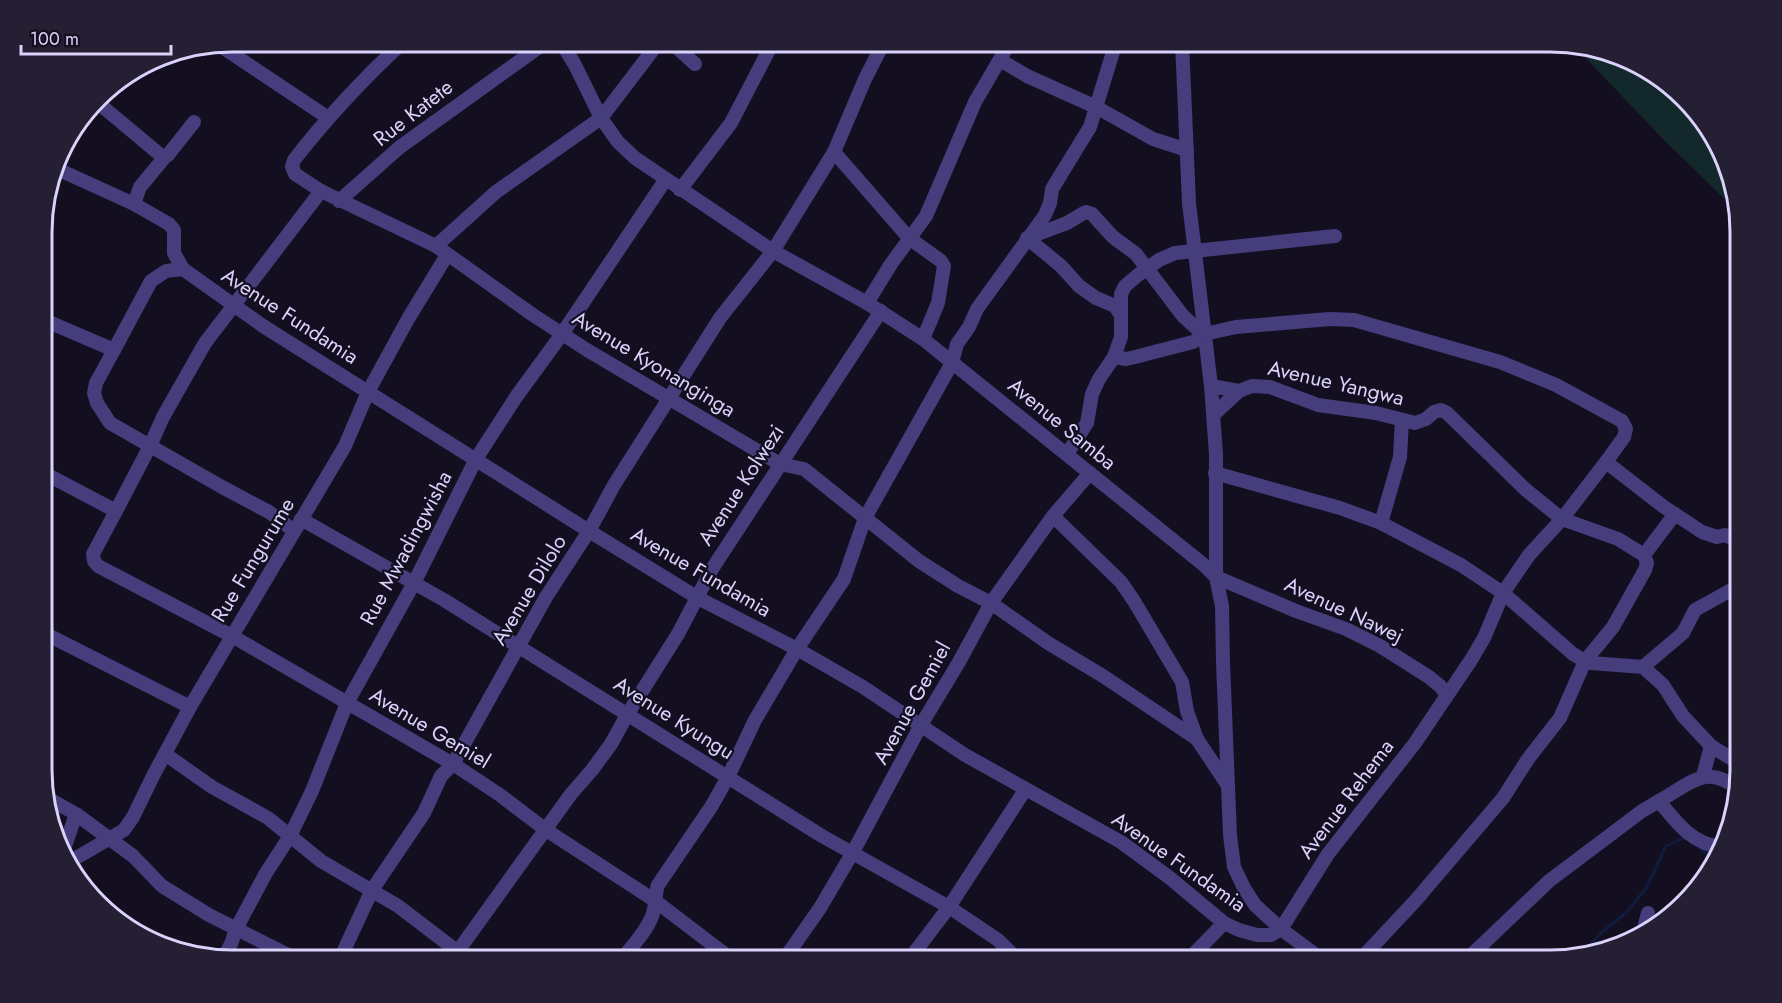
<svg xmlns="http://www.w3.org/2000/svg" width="1782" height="1003" font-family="Jost,sans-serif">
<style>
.green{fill:#12282a}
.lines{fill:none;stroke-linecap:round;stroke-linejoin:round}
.stream{stroke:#0f1c3f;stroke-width:3}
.minor{stroke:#463d7c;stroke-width:14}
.labels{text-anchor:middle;stroke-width:4.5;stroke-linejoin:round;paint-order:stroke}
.street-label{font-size:21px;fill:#dbd2fc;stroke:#140f20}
.rim{fill:none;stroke:#dbd2fc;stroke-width:3}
</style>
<rect width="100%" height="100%" fill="#140f20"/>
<path class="green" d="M 1577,49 L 1645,67 L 1708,127 L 1737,211 L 1665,141 Z"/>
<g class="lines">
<g class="stream">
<path d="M 1700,848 L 1706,853 L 1719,853"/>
<path d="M 1582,954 L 1601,933 L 1627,912 L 1646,888 L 1666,846 L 1686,837"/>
</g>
<g class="minor">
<path d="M 403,42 C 362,80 329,115 294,160 L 292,167 L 295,174 L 321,191 L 436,246 L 533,315 L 587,350 L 780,464 L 804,469 L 919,561 L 958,586 L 991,603 L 1048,643 L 1103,676 L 1197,739"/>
<path d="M 561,42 L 575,65 L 601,118 L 618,142 L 635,158 L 773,251 L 867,303 L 923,339 L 1204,565 L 1216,577 L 1222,606 L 1223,663 L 1230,835 L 1234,867 L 1244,888 L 1255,905 L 1281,929 L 1324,961"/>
<path d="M 671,42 L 695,64"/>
<path d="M 1182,42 L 1189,203 L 1211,386"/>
<path d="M 219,45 L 327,117"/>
<path d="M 1000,60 L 1027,76 L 1096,107 L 1153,139 L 1187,150"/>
<path d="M 97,102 L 164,158 L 140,187 L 134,204"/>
<path d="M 834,152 L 909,238 L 941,261 L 944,266 L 938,303 L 923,339"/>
<path d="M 164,158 L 168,155 L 194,122"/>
<path d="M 55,168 L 134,204 L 169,224 L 174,230 L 174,253 L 183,269 L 263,326 L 589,531 L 698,598 L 797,649 L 863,687 L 965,755 L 1121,842 L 1170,878 L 1224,923 L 1239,930 L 1257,935 L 1271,935 L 1281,929 L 1328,854 L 1415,743 L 1471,660 L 1484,638 L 1503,593 L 1529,555 L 1562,519 L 1606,462 L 1624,437 L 1626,429 L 1622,421 L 1556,385 L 1500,362 L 1354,320 L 1330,319 L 1236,327 L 1209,333 L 1193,342 L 1135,357 L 1126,359 L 1114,357"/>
<path d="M 680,190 L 731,123 L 773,42"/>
<path d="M 339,201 L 400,147 L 546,42"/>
<path d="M 436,246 L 496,192 L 601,118 L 659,42"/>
<path d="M 867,303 L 891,264 L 926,216 L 975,102 L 1010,42"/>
<path d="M 1121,315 L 1115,306 L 1096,298 L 1079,286 L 1061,266 L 1027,238 L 1067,223 L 1082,214 L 1086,212 L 1092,214 L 1113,237 L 1136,254 L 1183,316 L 1204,335"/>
<path d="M 44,320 L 114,350 L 151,281 L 166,271 L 183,269"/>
<path d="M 114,350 L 96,383 L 94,393 L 97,403 L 110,423 L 222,487 L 269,512 L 294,531"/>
<path d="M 1213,415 L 1239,391"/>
<path d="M 1067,454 L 1087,423 L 1092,394 L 1099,379 L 1114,357 L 1121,337 L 1121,294 L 1125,286 L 1138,275 L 1159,260 L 1175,253 L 1335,236"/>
<path d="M 1606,462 L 1664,507 L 1702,532 L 1717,537 L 1725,535 L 1740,542"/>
<path d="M 44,473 L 116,511 L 93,554 L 94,561 L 98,566 L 232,636 L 453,764 L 500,795 L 546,830 L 654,900 L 734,961"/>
<path d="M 1215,473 L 1340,508 L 1381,523 L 1461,565 L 1503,593 L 1573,654 L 1585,661 L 1613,627 L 1645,570 L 1647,563 L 1644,555 L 1675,514"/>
<path d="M 116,511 L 150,446 L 163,417 L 205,343 L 321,191"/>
<path d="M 1053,516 L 1121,582 L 1134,601 L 1182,682 L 1187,711 L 1197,739 L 1227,784"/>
<path d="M 301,519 L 444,600 L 822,836 L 949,907 L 998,940 L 1019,961"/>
<path d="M 1381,523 L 1400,457 L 1402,420"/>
<path d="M 44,633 L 190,707"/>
<path d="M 1643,667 L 1683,633 L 1695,610 L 1740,585"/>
<path d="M 1447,695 L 1440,686 L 1429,677 L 1380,646 L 1346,629 L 1296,611 L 1216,577 L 1216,454 L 1211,386 L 1239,391 L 1252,386 L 1270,387 L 1318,405 L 1376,413 L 1415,423 L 1426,419 L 1434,412 L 1441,410 L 1447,413 L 1526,490 L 1562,519 L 1618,539 L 1644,555"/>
<path d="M 165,754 L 212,787 L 268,818 L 321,861 L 398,906 L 470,961"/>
<path d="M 1703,776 L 1711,746"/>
<path d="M 44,796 L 76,814 L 133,856 L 162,886 L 209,915 L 300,961"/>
<path d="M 1659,801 C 1690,784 1706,763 1738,789"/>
<path d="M 64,849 L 76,814"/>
<path d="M 69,862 L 124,830 L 133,817 L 154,774 L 190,707 L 345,446 L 368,392 L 408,319 L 447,255"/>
<path d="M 1646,935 L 1645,924 L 1648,913"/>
<path d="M 458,951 L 571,794 L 592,770 L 611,744 L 627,715 L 678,634 L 712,569 L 881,311"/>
<path d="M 223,959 L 231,944 L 236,929 L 266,873 L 290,836 L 312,791 L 347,703 L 414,583 L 476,459 L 516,397 L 562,334 L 666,179"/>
<path d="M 339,961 L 372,890 L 424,813 L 441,776 L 453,764 L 546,597 L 589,531 L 614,485 L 720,318 L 773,251 L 834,152 L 865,79 L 884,42"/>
<path d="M 620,961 C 630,949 649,929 653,913 C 656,904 655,894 658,885 L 711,807 L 728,777 L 755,720 L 797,649 L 844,579 L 865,518 L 952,363 L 957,344 L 969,327 L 977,309 L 1045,215 L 1050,203 L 1052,189 L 1090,127 L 1116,42"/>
<path d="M 783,961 L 820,908 L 853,852 L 921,725 L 959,662 L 991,603 L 1053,516 L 1090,473"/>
<path d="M 908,961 L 949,907 L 1025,790"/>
<path d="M 1187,961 L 1224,923"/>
<path d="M 1359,961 L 1416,900 L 1503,798 L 1528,759 L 1560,718 L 1585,661 L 1591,663 L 1643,667 L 1663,685 L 1683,716 L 1711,746 L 1740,764"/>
<path d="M 1465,961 L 1549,881 L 1642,811 L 1659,801 C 1677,823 1691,843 1720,847"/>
</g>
</g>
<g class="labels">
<g class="street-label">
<text transform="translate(413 113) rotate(-38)" y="7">Rue Katete</text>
<text transform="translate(290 316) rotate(33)" y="7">Avenue Fundamia</text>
<text transform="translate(654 364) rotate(31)" y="7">Avenue Kyonanginga</text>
<text transform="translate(1336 383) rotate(13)" y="7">Avenue Yangwa</text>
<text transform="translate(1062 424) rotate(39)" y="7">Avenue Samba</text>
<text transform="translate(741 485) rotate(-57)" y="7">Avenue Kolwezi</text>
<text transform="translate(406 548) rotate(-62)" y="7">Rue Mwadingwisha</text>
<text transform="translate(253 560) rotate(-59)" y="7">Rue Fungurume</text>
<text transform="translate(701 572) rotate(30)" y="7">Avenue Fundamia</text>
<text transform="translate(529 590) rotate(-59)" y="7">Avenue Dilolo</text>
<text transform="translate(1344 610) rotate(25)" y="7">Avenue Nawej</text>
<text transform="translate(912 703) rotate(-61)" y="7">Avenue Gemiel</text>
<text transform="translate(674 718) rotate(32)" y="7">Avenue Kyungu</text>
<text transform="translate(430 728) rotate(31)" y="7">Avenue Gemiel</text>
<text transform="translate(1346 799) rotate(-53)" y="7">Avenue Rehema</text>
<text transform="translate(1179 862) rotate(35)" y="7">Avenue Fundamia</text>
</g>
</g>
<path d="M0 0H1782V1003H0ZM232 52H1550A180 180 0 0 1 1730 232V770A180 180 0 0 1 1550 950H232A180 180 0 0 1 52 770V232A180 180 0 0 1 232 52Z" fill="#241f32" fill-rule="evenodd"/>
<path class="rim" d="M232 52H1550A180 180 0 0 1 1730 232V770A180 180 0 0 1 1550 950H232A180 180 0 0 1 52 770V232A180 180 0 0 1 232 52Z"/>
<path d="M21 45v9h150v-9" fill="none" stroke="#dbd2fc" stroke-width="3"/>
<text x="30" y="45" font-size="18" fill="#dbd2fc" stroke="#140f20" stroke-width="4.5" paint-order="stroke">100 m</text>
</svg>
